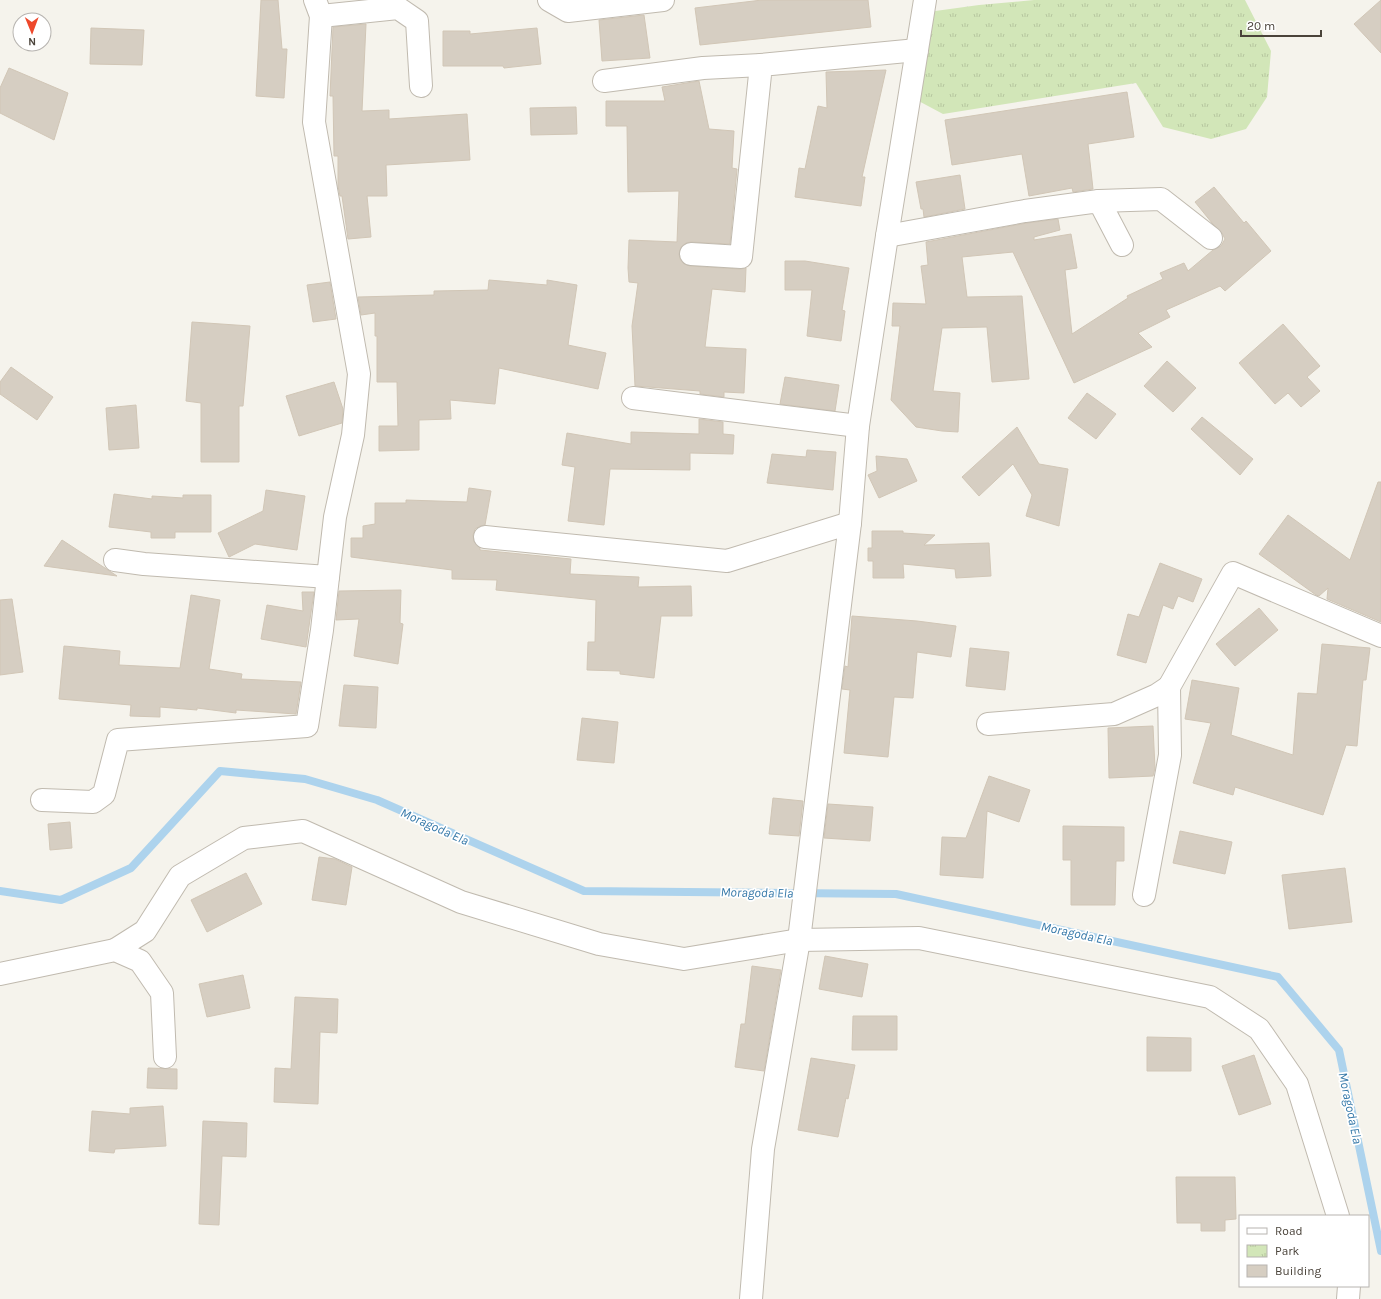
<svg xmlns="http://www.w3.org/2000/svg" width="1381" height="1299" font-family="Karla,sans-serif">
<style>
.park{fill:url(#park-tufts)}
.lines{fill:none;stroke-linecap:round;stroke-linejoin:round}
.stream{stroke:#add3ed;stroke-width:8}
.building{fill:#d6cec2;stroke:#d1c6b6}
.street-casing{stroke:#c0baaf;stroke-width:24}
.street{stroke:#fff;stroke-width:22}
.labels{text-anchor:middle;stroke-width:3.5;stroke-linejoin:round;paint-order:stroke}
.water-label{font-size:13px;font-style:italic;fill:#3679a9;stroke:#fff}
</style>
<defs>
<pattern id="park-tufts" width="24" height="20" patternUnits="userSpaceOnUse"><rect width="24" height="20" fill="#d2e6b8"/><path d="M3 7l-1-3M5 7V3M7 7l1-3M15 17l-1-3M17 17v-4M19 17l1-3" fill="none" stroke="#b6c69f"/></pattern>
</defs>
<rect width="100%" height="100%" fill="#f5f3ec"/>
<path class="park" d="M 1034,0 L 1245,0 L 1271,51 L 1267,97 L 1246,129 L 1211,139 L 1163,127 L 1136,83 L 943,114 L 913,98 L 928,12 L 979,5 Z"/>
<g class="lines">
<path class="stream" d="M 0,891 L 61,900 L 131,868 L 220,771 L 305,779 L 377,800 L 584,891 L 896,894 L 1278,977 L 1339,1050 L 1381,1251"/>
</g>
<g class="building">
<path d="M 261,0 L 278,0 L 282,49 L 287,49 L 284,98 L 256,96 Z"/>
<path d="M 762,0 L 868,0 L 871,27 L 700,45 L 695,8 Z"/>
<path d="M 1381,0 L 1381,53 L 1354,24 Z"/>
<path d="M 644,15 L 650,58 L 602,61 L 599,20 Z"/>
<path d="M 366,24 L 362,111 L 389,110 L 389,119 L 467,114 L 470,160 L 386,165 L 387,196 L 367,196 L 371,237 L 348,239 L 342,196 L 340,196 L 338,186 L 338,156 L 334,156 L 333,96 L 330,96 L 333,27 Z"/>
<path d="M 91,28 L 144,30 L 142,65 L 90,64 Z"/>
<path d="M 537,28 L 541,64 L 504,68 L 503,66 L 443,66 L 443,31 L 470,31 L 470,34 Z"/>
<path d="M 9,68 L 68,93 L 54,140 L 0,113 L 0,88 Z"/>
<path d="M 886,70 L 862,177 L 865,177 L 861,206 L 795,197 L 799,168 L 805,169 L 818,106 L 827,108 L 826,72 Z"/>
<path d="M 699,81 L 709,129 L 734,131 L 732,168 L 737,169 L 730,244 L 691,242 L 686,243 L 681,247 L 679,254 L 680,259 L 684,264 L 690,266 L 740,269 L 746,268 L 745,292 L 712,289 L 705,347 L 746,349 L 744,393 L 724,392 L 724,397 L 700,394 L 700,391 L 635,386 L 632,326 L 638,283 L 629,282 L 628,268 L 629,240 L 677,242 L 679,191 L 628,192 L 627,126 L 606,126 L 606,101 L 665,101 L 662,87 Z"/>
<path d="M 1127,92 L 1134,137 L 1088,144 L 1093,189 L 1073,192 L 1072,188 L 1029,196 L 1022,154 L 952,165 L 945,120 Z"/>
<path d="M 576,107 L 577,134 L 531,135 L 530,108 Z"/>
<path d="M 960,175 L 965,209 L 924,217 L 923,209 L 921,209 L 916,182 Z"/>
<path d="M 1214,187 L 1244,223 L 1246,221 L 1271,251 L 1225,291 L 1220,286 L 1166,310 L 1170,317 L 1138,333 L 1152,347 L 1074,383 L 1013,252 L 962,257 L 967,297 L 1022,296 L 1029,379 L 992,382 L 987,327 L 942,328 L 933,391 L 960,393 L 958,432 L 942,431 L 916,427 L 891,400 L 900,326 L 892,326 L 893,303 L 926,304 L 921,266 L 928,265 L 926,242 L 1027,223 L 1058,219 L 1060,230 L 1034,237 L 1034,240 L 1071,234 L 1077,268 L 1065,270 L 1072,334 L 1128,298 L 1127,296 L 1163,279 L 1160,273 L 1184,263 L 1188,271 L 1213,250 L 1221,246 L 1225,239 L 1222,233 L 1212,223 L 1195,202 Z"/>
<path d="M 785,261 L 805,261 L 849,268 L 842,310 L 845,311 L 841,341 L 807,336 L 812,290 L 785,290 Z"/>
<path d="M 489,280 L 547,285 L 547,280 L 577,285 L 568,345 L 606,353 L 598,389 L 499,368 L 495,404 L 450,400 L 451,419 L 419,420 L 419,450 L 379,451 L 379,426 L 398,426 L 397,382 L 377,382 L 377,336 L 375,336 L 375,313 L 361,315 L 358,297 L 434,295 L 434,291 L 488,290 Z"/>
<path d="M 330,282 L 336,319 L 313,322 L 307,285 Z"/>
<path d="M 192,322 L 250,326 L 243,406 L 239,406 L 239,462 L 201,462 L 201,403 L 186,401 Z"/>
<path d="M 1283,324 L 1320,366 L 1307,377 L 1320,391 L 1301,407 L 1288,393 L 1275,404 L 1239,363 Z"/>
<path d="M 1167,361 L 1196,388 L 1173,412 L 1144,386 Z"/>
<path d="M 11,367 L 53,397 L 37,420 L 0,394 L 0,382 Z"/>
<path d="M 785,377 L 839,385 L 835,411 L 780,404 Z"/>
<path d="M 334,382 L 343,409 L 342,423 L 299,436 L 286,396 Z"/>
<path d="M 1087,393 L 1116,414 L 1096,439 L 1068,418 Z"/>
<path d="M 136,405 L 139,448 L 109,450 L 106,408 Z"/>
<path d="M 1202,417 L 1253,459 L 1240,475 L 1191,429 Z"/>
<path d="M 699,419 L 723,422 L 723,434 L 734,435 L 733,454 L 690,453 L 690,470 L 610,469 L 604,525 L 568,521 L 575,467 L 562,465 L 567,433 L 631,444 L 631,432 L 699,434 Z"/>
<path d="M 1017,427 L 1039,464 L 1068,469 L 1059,526 L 1026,516 L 1032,495 L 1013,464 L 979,496 L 962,477 Z"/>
<path d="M 807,450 L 836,452 L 833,490 L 767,483 L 772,454 L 806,457 Z"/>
<path d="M 876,456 L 907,459 L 917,481 L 879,498 L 868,475 L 877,471 Z"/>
<path d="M 1378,482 L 1381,482 L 1381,622 L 1327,599 L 1328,588 L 1319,596 L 1316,595 L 1259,554 L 1288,515 L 1350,560 Z"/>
<path d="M 469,488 L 491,491 L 485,525 L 480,526 L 475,529 L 473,535 L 474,542 L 480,548 L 480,550 L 571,559 L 570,574 L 639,577 L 638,587 L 691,586 L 692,616 L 661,616 L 654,678 L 620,674 L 620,671 L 587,670 L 588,642 L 595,642 L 596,600 L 496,590 L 497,580 L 452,579 L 452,570 L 351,557 L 351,538 L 363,538 L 363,526 L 375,524 L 375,503 L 406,503 L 406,500 L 467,502 Z"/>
<path d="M 266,490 L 305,496 L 297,550 L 255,544 L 229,557 L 218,533 L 263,511 Z"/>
<path d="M 114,494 L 152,499 L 152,496 L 183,498 L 183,495 L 211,495 L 211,532 L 175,532 L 175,538 L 151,538 L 151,532 L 109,527 Z"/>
<path d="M 872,531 L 903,531 L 903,533 L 935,535 L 924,545 L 989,543 L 991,576 L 956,578 L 955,569 L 903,564 L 904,578 L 873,578 L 873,561 L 868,561 L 868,548 L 872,548 Z"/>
<path d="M 62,540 L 108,570 L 117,576 L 44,566 Z"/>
<path d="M 1160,563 L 1202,579 L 1193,602 L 1178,596 L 1173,609 L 1163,605 L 1146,663 L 1117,655 L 1128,614 L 1139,617 Z"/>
<path d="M 401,590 L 400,623 L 403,624 L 398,664 L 354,656 L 359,619 L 336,620 L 339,591 Z"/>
<path d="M 302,592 L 314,592 L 306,647 L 261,639 L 267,605 L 303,611 Z"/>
<path d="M 191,595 L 220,600 L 209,669 L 242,674 L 241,679 L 301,682 L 296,714 L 236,710 L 236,713 L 197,708 L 197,710 L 160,707 L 160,717 L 130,716 L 131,705 L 59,699 L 64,646 L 120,651 L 119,665 L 180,668 Z"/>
<path d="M 12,599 L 23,672 L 0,675 L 0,600 Z"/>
<path d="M 1259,608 L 1278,630 L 1235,666 L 1216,644 Z"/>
<path d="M 852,616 L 917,621 L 956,626 L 951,657 L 917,652 L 913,698 L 894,697 L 888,757 L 844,753 L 850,690 L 842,689 L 845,666 L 848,667 Z"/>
<path d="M 1322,644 L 1370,648 L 1366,680 L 1363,680 L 1357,746 L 1346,745 L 1323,815 L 1235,787 L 1233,795 L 1193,783 L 1211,723 L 1185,719 L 1192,680 L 1239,688 L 1231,735 L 1293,755 L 1298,693 L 1317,694 Z"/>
<path d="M 970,648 L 1009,652 L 1005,690 L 966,686 Z"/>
<path d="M 344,685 L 378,687 L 376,728 L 339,726 Z"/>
<path d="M 582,718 L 618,722 L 614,763 L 577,760 Z"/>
<path d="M 1153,726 L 1155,768 L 1153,776 L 1109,778 L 1108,728 Z"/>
<path d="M 989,776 L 1030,790 L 1019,822 L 987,811 L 983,878 L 940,875 L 942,837 L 966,838 Z"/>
<path d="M 773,798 L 803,801 L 799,836 L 769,834 Z"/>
<path d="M 828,804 L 873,807 L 870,841 L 824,838 Z"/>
<path d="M 70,822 L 72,848 L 50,850 L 48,824 Z"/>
<path d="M 1063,826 L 1124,827 L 1124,861 L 1116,861 L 1115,905 L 1071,905 L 1071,860 L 1063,860 Z"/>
<path d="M 1180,831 L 1232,842 L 1225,874 L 1173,863 Z"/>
<path d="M 319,857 L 335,859 L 352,867 L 346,905 L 312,900 Z"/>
<path d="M 1345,868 L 1352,922 L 1289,929 L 1282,875 Z"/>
<path d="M 246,873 L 262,904 L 207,932 L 191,900 Z"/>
<path d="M 825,956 L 868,964 L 862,997 L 819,989 Z"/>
<path d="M 752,966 L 781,970 L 764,1071 L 735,1067 L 741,1024 L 745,1024 Z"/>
<path d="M 243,975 L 250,1008 L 207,1017 L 199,984 Z"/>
<path d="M 295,997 L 338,999 L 337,1033 L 320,1032 L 318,1104 L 274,1102 L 275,1068 L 291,1069 Z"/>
<path d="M 853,1016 L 897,1016 L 897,1050 L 852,1050 Z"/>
<path d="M 1147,1037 L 1191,1038 L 1191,1071 L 1147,1071 Z"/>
<path d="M 1254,1055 L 1271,1104 L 1239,1115 L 1222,1066 Z"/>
<path d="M 811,1058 L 855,1065 L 848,1099 L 846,1098 L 838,1137 L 798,1130 Z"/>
<path d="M 148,1068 L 177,1069 L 177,1089 L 147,1088 Z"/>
<path d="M 163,1106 L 166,1146 L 115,1149 L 114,1153 L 89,1151 L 92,1111 L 130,1114 L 130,1108 Z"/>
<path d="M 203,1121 L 247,1123 L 246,1157 L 222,1156 L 219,1225 L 199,1224 Z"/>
<path d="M 1176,1177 L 1235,1177 L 1236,1219 L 1225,1220 L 1225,1231 L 1201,1231 L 1201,1223 L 1177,1223 Z"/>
</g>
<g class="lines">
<g class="street-casing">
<g id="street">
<path d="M 549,0 L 568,11 L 663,0"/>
<path d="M 321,16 L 398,8 L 417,21 L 421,86"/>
<path d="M 604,81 L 703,68 L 761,65"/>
<path d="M 1099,201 L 1161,199 L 1211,238"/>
<path d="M 887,236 L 1025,211 L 1099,201 L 1122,245"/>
<path d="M 691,254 L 741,257 L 761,65 L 917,50"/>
<path d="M 633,398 L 858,426"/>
<path d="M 485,537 L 727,561 L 850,523"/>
<path d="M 115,560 L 144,564 L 328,577 L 335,517 L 353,435 L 359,374 L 314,122 L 321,16 L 315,0"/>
<path d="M 988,724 L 1114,714 L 1157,695 L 1169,687"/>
<path d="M 42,800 L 93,802 L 104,794 L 118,740 L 307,726 L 322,630 L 328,577"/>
<path d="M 1144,895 L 1170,755 L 1169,687 L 1233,573 L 1381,636"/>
<path d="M 115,950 L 145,931 L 180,876 L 244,838 L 303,831 L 461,902 L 599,944 L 684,959 L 799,940 L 919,938 L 1210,997 L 1259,1029 L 1297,1084 L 1338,1216"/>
<path d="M 0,974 L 115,950 L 140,961 L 162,993 L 165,1057"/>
<path d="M 751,1299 L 763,1149 L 799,940 L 850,523 L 858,426 L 887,236 L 925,0"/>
<path d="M 1348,1299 L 1349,1286"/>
</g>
</g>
<use href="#street" class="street"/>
</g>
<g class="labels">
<g class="water-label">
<text transform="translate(435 826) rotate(24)" y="5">Moragoda Ela</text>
<text transform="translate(757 892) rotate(1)" y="5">Moragoda Ela</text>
<text transform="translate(1077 933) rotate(12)" y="5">Moragoda Ela</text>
<text transform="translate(1351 1108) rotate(78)" y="5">Moragoda Ela</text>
</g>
</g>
<rect x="1239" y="1215" width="130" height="72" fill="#ffffff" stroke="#b7b4b0"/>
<rect x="1247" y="1228" width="20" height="6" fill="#ffffff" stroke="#b7b4b0"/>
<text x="1275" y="1235" font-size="12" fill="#4a433a">Road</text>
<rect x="1247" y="1245" width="20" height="12" fill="url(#park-tufts)" stroke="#b7b4b0"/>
<text x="1275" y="1255" font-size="12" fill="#4a433a">Park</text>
<rect x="1247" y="1265" width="20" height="12" fill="#d6cec2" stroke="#b7b4b0"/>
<text x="1275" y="1275" font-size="12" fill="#4a433a">Building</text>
<g transform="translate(32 32) rotate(179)"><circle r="19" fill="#ffffff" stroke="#b7b4b0"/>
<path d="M0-3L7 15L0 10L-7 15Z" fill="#ee482b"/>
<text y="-6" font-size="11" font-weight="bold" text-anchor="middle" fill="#4a433a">N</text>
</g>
<path d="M1241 30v6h80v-6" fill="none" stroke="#4a433a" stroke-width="2"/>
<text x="1247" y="30" font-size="12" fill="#4a433a" stroke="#ffffff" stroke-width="3" paint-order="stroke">20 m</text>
</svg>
